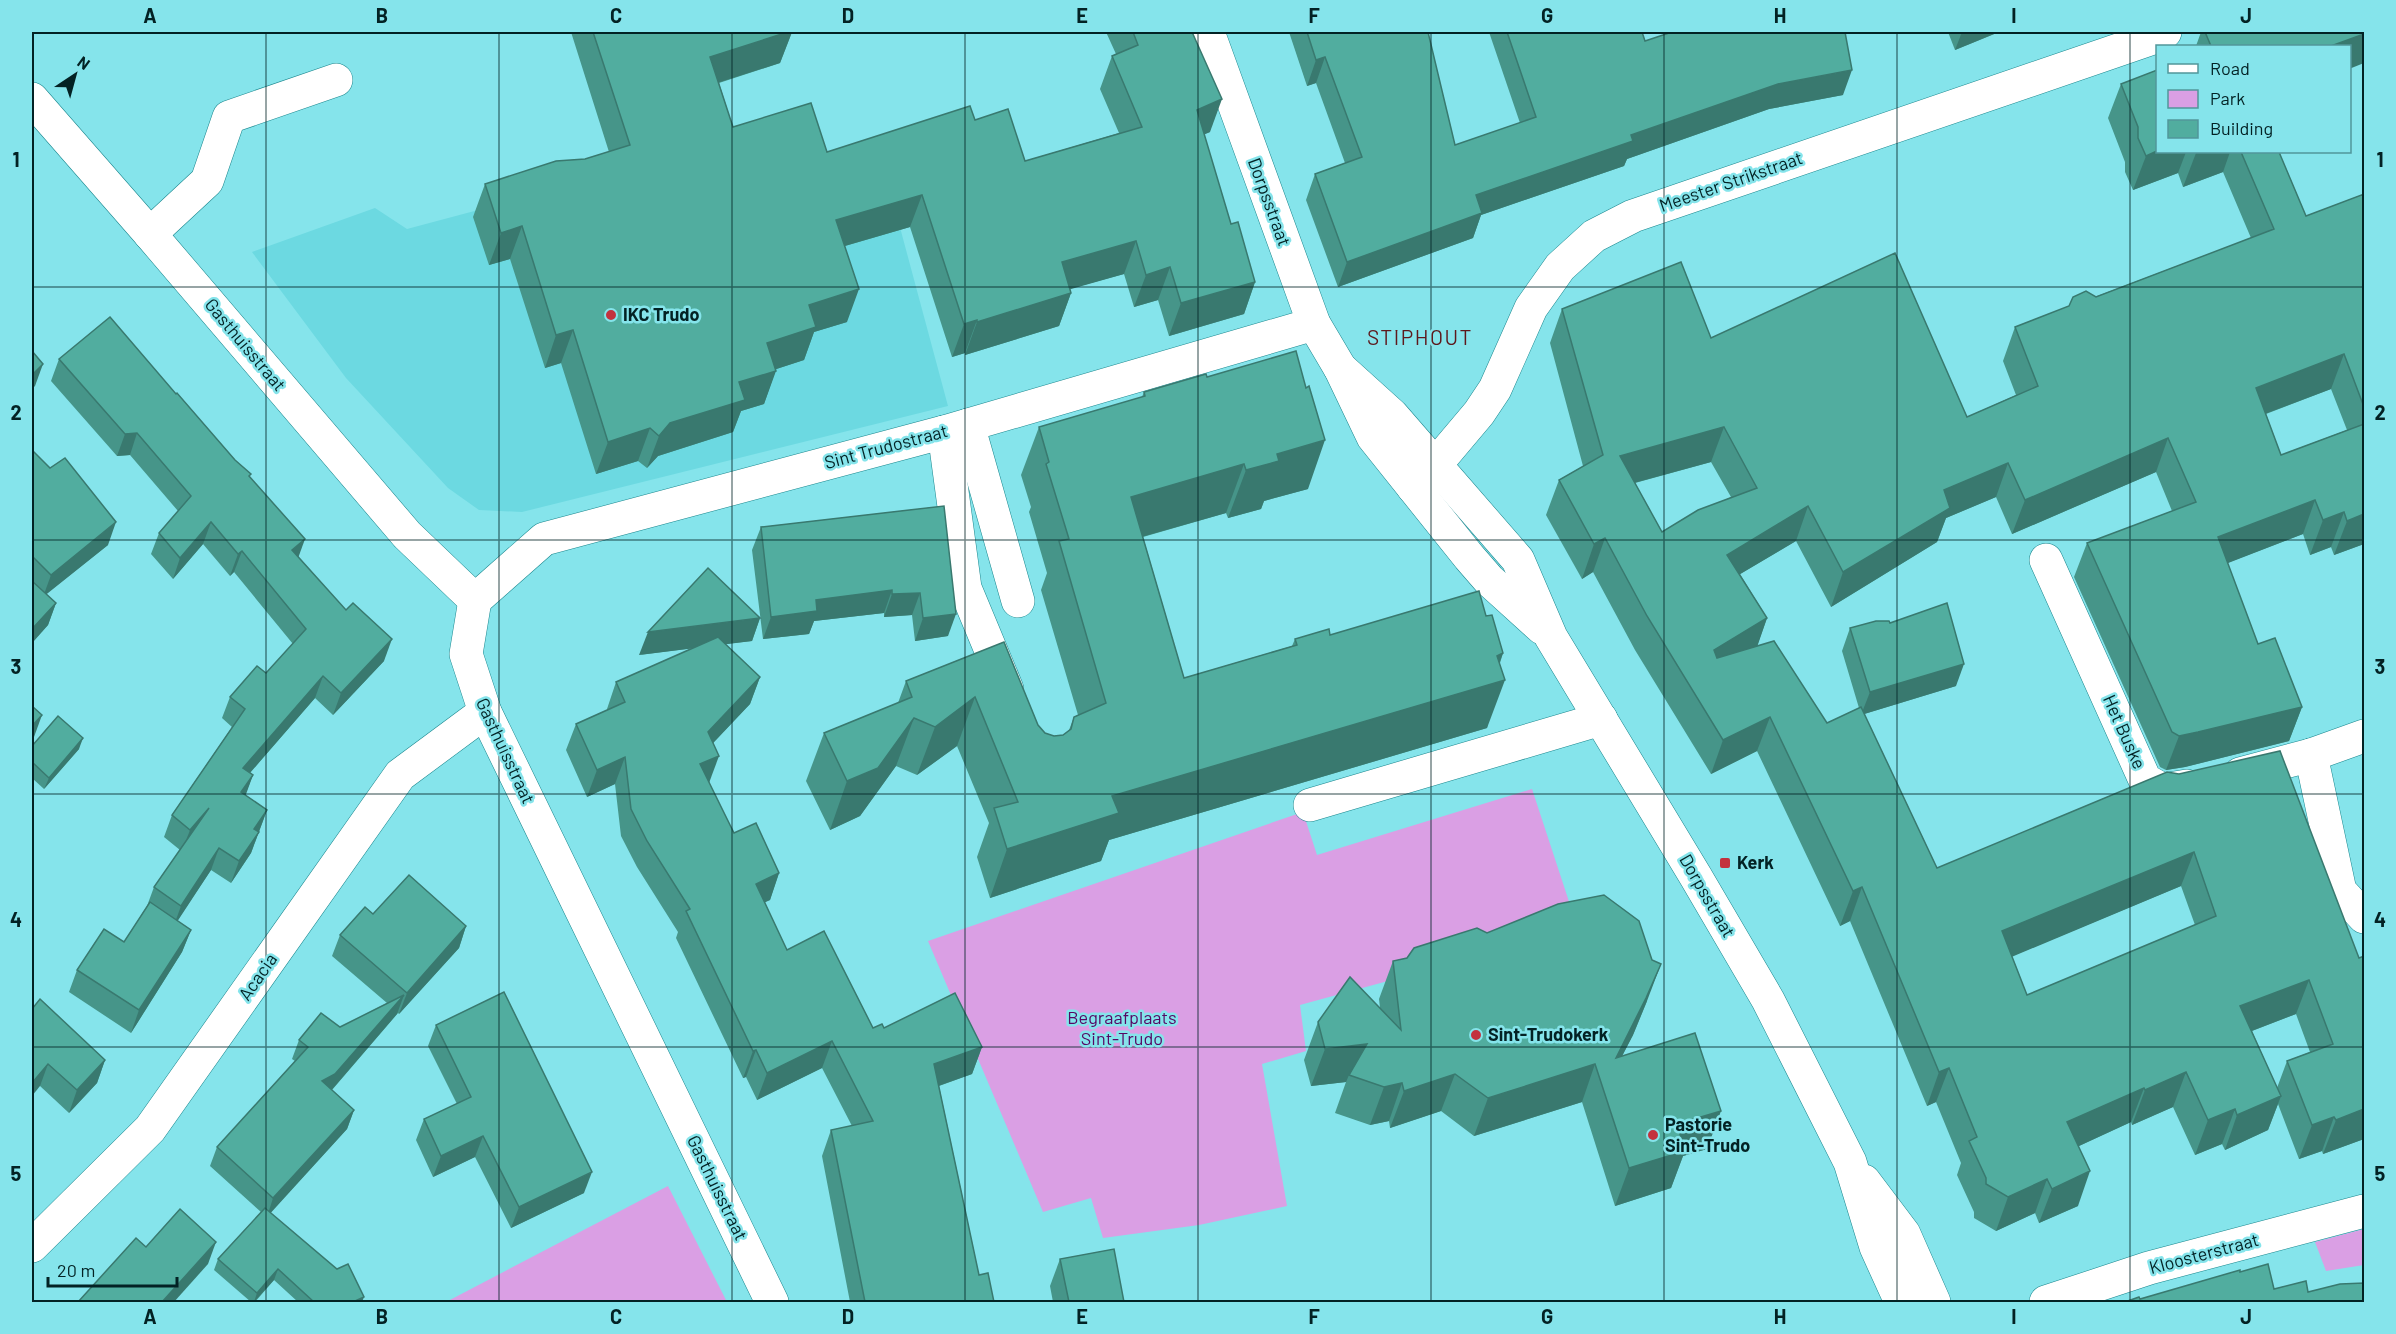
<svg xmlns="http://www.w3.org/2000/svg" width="2396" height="1334" font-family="Barlow,sans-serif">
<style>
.built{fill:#6cd9e1}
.green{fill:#da9fe4}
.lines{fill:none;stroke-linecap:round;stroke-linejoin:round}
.minor-casing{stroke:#19868d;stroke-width:34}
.minor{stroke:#fff;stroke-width:33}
.wall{fill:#469589;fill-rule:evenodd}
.shaded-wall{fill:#39796f}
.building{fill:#51ad9f;stroke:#39796f;stroke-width:1.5;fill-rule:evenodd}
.grid{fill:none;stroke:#032224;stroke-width:1.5;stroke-opacity:0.55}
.poi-dot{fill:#c3323e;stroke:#85e4eb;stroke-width:2}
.labels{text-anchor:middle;stroke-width:5;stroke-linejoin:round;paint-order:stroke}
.street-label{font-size:18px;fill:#032224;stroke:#85e4eb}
.poi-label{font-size:18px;font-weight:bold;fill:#032224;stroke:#85e4eb;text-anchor:start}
.park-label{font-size:18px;fill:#570663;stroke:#85e4eb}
.quarter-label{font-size:21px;letter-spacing:1.5px;fill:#5d181c;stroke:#85e4eb}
.neatline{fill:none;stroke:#032224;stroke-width:2}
.grid-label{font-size:20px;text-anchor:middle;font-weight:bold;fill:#032224}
</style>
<rect width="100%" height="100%" fill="#85e4eb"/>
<path class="built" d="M 801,124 L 818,174 L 880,153 L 948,406 L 522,512 L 479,510 L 448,488 L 346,378 L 252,252 L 375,208 L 407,229 Z"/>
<g class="green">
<path d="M 1532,789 L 1578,929 L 1300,1005 L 1306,1051 L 1262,1064 L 1287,1206 L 1199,1225 L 1103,1238 L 1091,1198 L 1043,1212 L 928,941 L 1303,812 L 1317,855 Z"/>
<path d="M 668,1186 L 727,1302 L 446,1302 Z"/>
<path d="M 2364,1229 L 2364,1265 L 2326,1271 L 2315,1242 Z"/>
</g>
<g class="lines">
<g class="minor-casing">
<g id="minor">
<path d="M 1208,32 L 1314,324 L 1340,368 L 1373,437 L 1469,557 L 1489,580 L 1542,628"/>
<path d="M 32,99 L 150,234 L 407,535 L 475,600"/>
<path d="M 150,234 L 207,181 L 229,117 L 336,80"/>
<path d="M 1340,368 L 1392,415 L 1518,560 L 1551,637 L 1696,877 L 1768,1000 L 1850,1162 L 1876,1247 L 1901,1302"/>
<path d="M 968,425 L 1018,601"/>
<path d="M 944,432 L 965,588 L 1007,689"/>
<path d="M 1413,487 L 1436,464 L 1479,413 L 1495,389 L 1531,308 L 1560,267 L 1594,236 L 1633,216 L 2156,37 L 2165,32"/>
<path d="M 2046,560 L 2145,780 L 2163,790 L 2187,786"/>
<path d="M 475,600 L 544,539 L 944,432 L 1314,324"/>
<path d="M 475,600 L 466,654 L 485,712 L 772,1302"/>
<path d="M 2311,755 L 2340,891 L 2364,917"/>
<path d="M 2240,774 L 2311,755 L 2364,736"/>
<path d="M 1310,805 L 1601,719"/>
<path d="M 1864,1181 L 1904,1234 L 1934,1302"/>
<path d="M 32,1246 L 150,1129 L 400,775 L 485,712"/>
<path d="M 2046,1302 L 2149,1268 L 2364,1211"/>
</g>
</g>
<use href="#minor" class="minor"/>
</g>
<g class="wall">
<path d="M 571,32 L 792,32 L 780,63 L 719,83 L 733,127 L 827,152 L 975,120 L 1025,161 L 1119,133 L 1100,89 L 1112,56 L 1116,54 L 1106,32 L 1192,32 L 1210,132 L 1204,134 L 1231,224 L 1255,282 L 1244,314 L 1169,336 L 1158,300 L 1134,307 L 1124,274 L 1069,289 L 1071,293 L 1059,326 L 965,355 L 965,353 L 952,357 L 910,227 L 845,246 L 847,322 L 814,332 L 804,360 L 776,369 L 764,404 L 741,411 L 733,432 L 658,456 L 647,468 L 638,461 L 596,474 L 561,363 L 545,368 L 510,259 L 489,265 L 473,217 L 485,184 L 585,159 L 609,152 Z"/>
<path d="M 1289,32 L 1428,32 L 1455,145 L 1520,123 L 1489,32 L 1642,32 L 1645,41 L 1843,95 L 1769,109 L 1627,159 L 1624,166 L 1481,215 L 1473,238 L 1338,287 L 1306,200 L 1315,174 L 1345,163 L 1316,83 L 1307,86 Z"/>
<path d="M 1948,32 L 1999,32 L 1955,50 Z"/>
<path d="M 2201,32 L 2364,32 L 2349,46 L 2196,46 Z"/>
<path d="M 2121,84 L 2157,152 L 2279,152 L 2306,216 L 2364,194 L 2364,544 L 2334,555 L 2331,547 L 2310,555 L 2303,534 L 2227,563 L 2258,644 L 2302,707 L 2289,741 L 2185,767 L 2166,770 L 2160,767 L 2074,577 L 2087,543 L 2172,511 L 2156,472 L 2012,534 L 1996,497 L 1946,518 L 1937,542 L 1831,607 L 1796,541 L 1740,574 L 1767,618 L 1757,646 L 1827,723 L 1859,708 L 1842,651 L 1850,628 L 1890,623 L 1956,686 L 1864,714 L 1937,868 L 2179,774 L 2280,751 L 2364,1139 L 2323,1154 L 2322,1151 L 2299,1159 L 2278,1104 L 2268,1130 L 2225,1150 L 2222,1144 L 2195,1155 L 2173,1107 L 2132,1125 L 2131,1122 L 2079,1146 L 2078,1206 L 2039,1223 L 2035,1213 L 1996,1231 L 1974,1218 L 1974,1212 L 1957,1175 L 1961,1163 L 1936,1102 L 1927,1106 L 1850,921 L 1840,926 L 1757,751 L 1711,774 L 1635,650 L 1593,572 L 1582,579 L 1546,515 L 1559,480 L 1583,466 L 1550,343 L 1562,309 L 1711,338 L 1967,417 L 2016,395 L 2003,361 L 2015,327 L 2251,238 L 2223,172 L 2183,187 L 2178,173 L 2133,190 L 2125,172 L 2125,162 L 2108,118 ZM 2331,389 L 2347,430 L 2281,455 L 2266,414 ZM 1711,462 L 1731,497 L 1662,532 L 1635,483 ZM 2181,886 L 2195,925 L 2027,995 L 2012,956 ZM 2296,1014 L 2310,1052 L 2287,1061 L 2277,1088 L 2252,1031 Z"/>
<path d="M 59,359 L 176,394 L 250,477 L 298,557 L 384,661 L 333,715 L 315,698 L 250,773 L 253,775 L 245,795 L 267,810 L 251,853 L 231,883 L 211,870 L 177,921 L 191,930 L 182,952 L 131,1033 L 69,992 L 77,970 L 124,942 L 147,906 L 154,887 L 180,850 L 164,837 L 172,815 L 232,727 L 222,718 L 230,697 L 266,673 L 293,644 L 234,572 L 230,576 L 203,544 L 173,579 L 151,554 L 159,533 L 178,511 L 130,455 L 117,456 L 51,381 Z"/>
<path d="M 1207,377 L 1308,489 L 1264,501 L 1261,509 L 1228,518 L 1226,513 L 1143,537 L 1184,678 L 1292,646 L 1295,639 L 1486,616 L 1503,653 L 1500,663 L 1487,728 L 1109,840 L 1101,861 L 990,898 L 977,857 L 989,823 L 957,746 L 917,775 L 896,766 L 860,816 L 830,830 L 806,781 L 824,733 L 898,703 L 906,681 L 1004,642 L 1038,725 L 1045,733 L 1054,736 L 1063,735 L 1069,730 L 1074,717 L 1078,715 L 1041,590 L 1047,573 L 1029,512 L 1031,507 L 1021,475 L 1039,427 L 1142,397 L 1144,392 Z"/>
<path d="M 32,450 L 108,545 L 46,594 L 56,603 L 48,625 L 32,643 Z"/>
<path d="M 944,506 L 948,636 L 915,641 L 912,615 L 884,617 L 884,613 L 814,621 L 809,634 L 763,639 L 752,550 L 761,527 Z"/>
<path d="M 760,618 L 752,641 L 725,644 L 760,677 L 750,704 L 713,743 L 709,783 L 734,833 L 779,873 L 770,900 L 764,902 L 787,950 L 873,1028 L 884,1028 L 982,1047 L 972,1074 L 939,1086 L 979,1275 L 994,1302 L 850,1302 L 822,1156 L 831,1130 L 852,1126 L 822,1068 L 757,1100 L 746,1077 L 743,1078 L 676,938 L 678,932 L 637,867 L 621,836 L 615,784 L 587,797 L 566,750 L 576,724 L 607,710 L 607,709 L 616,682 L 694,648 L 639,655 Z"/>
<path d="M 32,746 L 79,749 L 44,789 L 32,778 Z"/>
<path d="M 373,914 L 466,926 L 459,948 L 399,1014 L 398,1013 L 332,1090 L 354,1110 L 347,1129 L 270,1213 L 362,1302 L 298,1302 L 274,1280 L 255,1302 L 251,1302 L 214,1270 L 218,1259 L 261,1212 L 210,1166 L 217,1147 L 295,1061 L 292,1059 L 299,1040 L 340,1027 L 387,1003 L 332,956 L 340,935 Z"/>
<path d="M 1487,933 L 1647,1001 L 1633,1035 L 1622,1056 L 1707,1149 L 1683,1156 L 1671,1188 L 1615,1206 L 1582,1102 L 1474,1136 L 1441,1111 L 1390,1128 L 1389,1121 L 1370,1125 L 1335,1113 L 1346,1082 L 1311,1086 L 1304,1060 L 1318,1022 L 1380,1008 L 1379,999 L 1393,961 L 1407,958 Z"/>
<path d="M 32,1009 L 105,1060 L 97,1083 L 69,1113 L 40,1086 Z"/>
<path d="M 436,1025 L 584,1193 L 511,1228 L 475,1157 L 433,1177 L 416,1140 L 424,1119 L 457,1104 L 428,1046 Z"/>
<path d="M 1060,1259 L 1124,1302 L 1053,1302 L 1050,1286 Z"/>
</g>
<g class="shaded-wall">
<path d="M 788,32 L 792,32 L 780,63 L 698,89 L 710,57 Z"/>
<path d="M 1962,32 L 1999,32 L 1955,50 Z"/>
<path d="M 2364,34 L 2364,63 L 2349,69 L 2349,46 L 2331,46 Z"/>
<path d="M 1325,57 L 1316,83 L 1307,86 L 1316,60 Z"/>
<path d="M 1852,70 L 1843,95 L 1769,109 L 1627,159 L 1624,166 L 1481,215 L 1473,238 L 1338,287 L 1347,262 L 1476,195 L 1631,135 L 1778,84 Z"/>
<path d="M 1222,99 L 1210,132 L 1185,143 L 1197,110 Z"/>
<path d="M 2157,151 L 2186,152 L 2178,173 L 2133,190 L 2146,156 Z"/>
<path d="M 2199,152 L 2230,152 L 2223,172 L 2183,187 L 2196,153 Z"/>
<path d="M 922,195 L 910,227 L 824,252 L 836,220 Z"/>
<path d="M 522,226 L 510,259 L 489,265 L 501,233 Z"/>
<path d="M 1136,241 L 1124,274 L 1050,295 L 1062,262 Z"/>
<path d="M 1170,267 L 1158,300 L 1134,307 L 1146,275 Z"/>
<path d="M 1255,282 L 1244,314 L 1169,336 L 1181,303 Z"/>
<path d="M 859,289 L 847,322 L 814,332 L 804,360 L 755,376 L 767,343 L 809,305 Z"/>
<path d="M 1071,293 L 1059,326 L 965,355 L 977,322 Z"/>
<path d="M 977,320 L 965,353 L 952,357 L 964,324 Z"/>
<path d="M 573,330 L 561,363 L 545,368 L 556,335 Z"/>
<path d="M 2344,354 L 2331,389 L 2243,422 L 2256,388 Z"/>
<path d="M 43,364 L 35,386 L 32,389 L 32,375 Z"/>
<path d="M 776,371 L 764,404 L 741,411 L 733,432 L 658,456 L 647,468 L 659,436 L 670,423 L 739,382 Z"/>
<path d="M 1724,427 L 1711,462 L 1608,490 L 1620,456 Z"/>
<path d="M 650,428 L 638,461 L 596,474 L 608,442 Z"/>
<path d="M 137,433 L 130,455 L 117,456 L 125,434 Z"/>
<path d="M 2168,438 L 2156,472 L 2012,534 L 2025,500 Z"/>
<path d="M 1325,440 L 1308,489 L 1264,501 L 1261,509 L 1228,518 L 1246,470 L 1277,454 Z"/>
<path d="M 2008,463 L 1996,497 L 1946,518 L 1937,542 L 1831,607 L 1843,572 L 1944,490 Z"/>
<path d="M 1244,464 L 1226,513 L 1113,545 L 1131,497 Z"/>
<path d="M 2315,500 L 2303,534 L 2205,572 L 2218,537 Z"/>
<path d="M 1808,506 L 1796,541 L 1715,589 L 1727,555 Z"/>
<path d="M 2344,512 L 2331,547 L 2310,555 L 2323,520 Z"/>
<path d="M 2364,514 L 2364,544 L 2334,555 L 2347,521 Z"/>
<path d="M 116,522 L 108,545 L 43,597 L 51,575 Z"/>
<path d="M 211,522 L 203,544 L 173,579 L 180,558 Z"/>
<path d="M 1605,538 L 1593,572 L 1582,579 L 1594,544 Z"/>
<path d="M 305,539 L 297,561 L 292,550 Z"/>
<path d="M 242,551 L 234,572 L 230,576 L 238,554 Z"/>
<path d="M 892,590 L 884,613 L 814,621 L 809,634 L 763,639 L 771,617 L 816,600 Z"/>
<path d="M 920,593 L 912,615 L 884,617 L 892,594 Z"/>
<path d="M 56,603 L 48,625 L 32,643 L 32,629 Z"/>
<path d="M 956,614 L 948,636 L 915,641 L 923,618 Z"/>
<path d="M 760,618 L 752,641 L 639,655 L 648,632 Z"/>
<path d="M 1767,618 L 1755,653 L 1701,685 L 1714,650 Z"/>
<path d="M 392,639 L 384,661 L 333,715 L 341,693 Z"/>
<path d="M 1503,653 L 1492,684 L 1505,680 L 1487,728 L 1109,840 L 1101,861 L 990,898 L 1007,849 L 1112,796 Z"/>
<path d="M 1964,664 L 1956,686 L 1861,715 L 1870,692 Z"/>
<path d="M 323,676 L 315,698 L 235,790 L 243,768 Z"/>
<path d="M 760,677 L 750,704 L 698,759 L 708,732 Z"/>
<path d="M 975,697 L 957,746 L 917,775 L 935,727 Z"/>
<path d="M 2302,707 L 2289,741 L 2185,767 L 2166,770 L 2179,736 Z"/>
<path d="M 42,715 L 34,737 L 32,739 L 32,726 Z"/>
<path d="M 1770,717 L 1757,751 L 1711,774 L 1723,740 Z"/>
<path d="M 914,718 L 896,766 L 860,816 L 830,830 L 847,781 Z"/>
<path d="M 83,738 L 79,749 L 44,789 L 49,778 Z"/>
<path d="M 719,756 L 709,783 L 700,764 Z"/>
<path d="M 625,757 L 615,784 L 587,797 L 597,770 Z"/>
<path d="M 253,775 L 245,797 L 241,792 Z"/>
<path d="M 209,808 L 182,851 L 190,830 Z"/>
<path d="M 267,810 L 251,853 L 231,883 L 239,861 L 254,829 Z"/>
<path d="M 219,848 L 211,870 L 173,928 L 181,906 Z"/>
<path d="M 2194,852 L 2181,886 L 1990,966 L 2002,931 Z"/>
<path d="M 779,873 L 770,900 L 746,911 L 756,884 Z"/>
<path d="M 1862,887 L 1850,921 L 1840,926 L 1853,891 Z"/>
<path d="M 466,926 L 459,948 L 399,1014 L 407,993 Z"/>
<path d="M 191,930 L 182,952 L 131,1033 L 139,1010 Z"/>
<path d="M 1661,964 L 1647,1001 L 1633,1035 L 1604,1091 L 1616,1058 Z"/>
<path d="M 2309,980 L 2296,1014 L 2228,1040 L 2240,1006 Z"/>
<path d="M 404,995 L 397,1014 L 329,1093 L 322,1081 Z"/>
<path d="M 832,1041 L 822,1068 L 757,1100 L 767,1073 Z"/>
<path d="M 1367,1044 L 1349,1075 L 1346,1082 L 1311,1086 L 1325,1049 Z"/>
<path d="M 982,1047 L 972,1074 L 924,1091 L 934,1064 Z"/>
<path d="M 756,1050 L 746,1077 L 743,1078 L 753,1051 Z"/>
<path d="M 105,1060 L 97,1083 L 69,1113 L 77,1090 Z"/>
<path d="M 48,1064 L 40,1086 L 32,1096 L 32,1083 Z"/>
<path d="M 1595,1064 L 1582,1102 L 1474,1136 L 1488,1098 Z"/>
<path d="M 1949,1068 L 1936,1102 L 1927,1106 L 1939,1072 Z"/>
<path d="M 2186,1072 L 2173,1107 L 2132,1125 L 2145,1090 Z"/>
<path d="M 1455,1074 L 1441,1111 L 1390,1128 L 1404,1091 Z"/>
<path d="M 1402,1083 L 1389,1121 L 1370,1125 L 1384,1087 Z"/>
<path d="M 2144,1088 L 2131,1122 L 2055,1157 L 2067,1122 Z"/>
<path d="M 2281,1096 L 2268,1130 L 2225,1150 L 2237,1115 Z"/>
<path d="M 2235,1109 L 2222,1144 L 2195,1155 L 2208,1120 Z"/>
<path d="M 2364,1109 L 2364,1139 L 2323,1154 L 2336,1120 Z"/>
<path d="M 354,1110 L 347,1129 L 267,1217 L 273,1198 Z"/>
<path d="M 1721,1111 L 1707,1149 L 1683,1156 L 1671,1188 L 1615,1206 L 1629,1168 L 1677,1124 Z"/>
<path d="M 2334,1117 L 2322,1151 L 2299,1159 L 2312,1125 Z"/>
<path d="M 483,1136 L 475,1157 L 433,1177 L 441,1156 Z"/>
<path d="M 2090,1171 L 2078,1206 L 2039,1223 L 2052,1189 Z"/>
<path d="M 592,1172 L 584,1193 L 511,1228 L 519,1207 Z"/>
<path d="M 2047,1179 L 2035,1213 L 1996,1231 L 2008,1197 Z"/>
<path d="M 216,1242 L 208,1264 L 174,1302 L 162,1302 Z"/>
<path d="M 278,1269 L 274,1280 L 254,1302 L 257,1293 Z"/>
<path d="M 364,1297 L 362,1302 L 353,1302 Z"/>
</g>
<g class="building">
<path d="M 593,32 L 788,32 L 710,57 L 733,127 L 811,103 L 827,152 L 970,106 L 975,120 L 1008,109 L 1025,161 L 1142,127 L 1112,56 L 1138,45 L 1133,32 L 1192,32 L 1222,99 L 1197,110 L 1231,224 L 1238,222 L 1255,282 L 1181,303 L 1170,267 L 1146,275 L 1136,241 L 1062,262 L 1071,293 L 977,322 L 977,320 L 964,324 L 922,195 L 836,220 L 859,289 L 809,305 L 816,327 L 767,343 L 776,371 L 739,382 L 745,400 L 670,423 L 659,436 L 650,428 L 608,442 L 573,330 L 556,335 L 522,226 L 501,233 L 485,184 L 556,161 L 585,159 L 630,145 Z"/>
<path d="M 1307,32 L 1428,32 L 1455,145 L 1536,117 L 1507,32 L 1642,32 L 1645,41 L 1672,32 L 1845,32 L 1852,70 L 1778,84 L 1631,135 L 1633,141 L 1476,195 L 1482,213 L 1347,262 L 1315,174 L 1362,157 L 1325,57 L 1316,60 Z"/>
<path d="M 2205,32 L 2364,32 L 2364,34 L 2331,46 L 2211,46 Z"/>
<path d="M 2157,70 L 2157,151 L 2146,156 L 2138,138 L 2138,127 L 2121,84 Z"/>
<path d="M 2241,152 L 2279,152 L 2306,216 L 2364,194 L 2364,407 L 2344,354 L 2256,388 L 2281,455 L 2364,424 L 2364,514 L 2347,521 L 2344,512 L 2323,520 L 2315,500 L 2218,537 L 2258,644 L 2275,638 L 2302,707 L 2198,732 L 2179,736 L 2172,732 L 2087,543 L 2196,502 L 2168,438 L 2025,500 L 2008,463 L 1944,490 L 1950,508 L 1843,572 L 1808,506 L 1727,555 L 1767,618 L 1714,650 L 1717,658 L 1774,641 L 1827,723 L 1861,707 L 1937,868 L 2167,772 L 2179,774 L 2280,751 L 2359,958 L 2364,956 L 2364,1109 L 2336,1120 L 2334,1117 L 2312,1125 L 2287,1061 L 2333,1044 L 2309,980 L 2240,1006 L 2281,1096 L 2237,1115 L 2235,1109 L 2208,1120 L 2186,1072 L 2145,1090 L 2144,1088 L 2067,1122 L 2090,1171 L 2052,1189 L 2047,1179 L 2008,1197 L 1986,1184 L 1986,1178 L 1969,1141 L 1977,1137 L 1949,1068 L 1939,1072 L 1862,887 L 1853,891 L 1770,717 L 1723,740 L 1647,616 L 1605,538 L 1594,544 L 1559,480 L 1603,455 L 1562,309 L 1681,262 L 1711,338 L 1895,253 L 1967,417 L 2038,386 L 2015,327 L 2069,306 L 2073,297 L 2086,291 L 2096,297 L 2274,229 ZM 1724,427 L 1757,488 L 1698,510 L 1662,532 L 1620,456 ZM 2194,852 L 2216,916 L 2027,995 L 2002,931 Z"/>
<path d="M 110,317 L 176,394 L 177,393 L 235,460 L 251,474 L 249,476 L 305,539 L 292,550 L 346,610 L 353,603 L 392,639 L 341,693 L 323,676 L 243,768 L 253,775 L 241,792 L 267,810 L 254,829 L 259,832 L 239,861 L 219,848 L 181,906 L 154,887 L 209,808 L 190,830 L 172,815 L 245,709 L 230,697 L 257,666 L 266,673 L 306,629 L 242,551 L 238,554 L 211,522 L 180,558 L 159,533 L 191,496 L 137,433 L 125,434 L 59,359 Z"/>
<path d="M 32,351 L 43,364 L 32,375 Z"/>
<path d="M 1296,351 L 1306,388 L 1309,386 L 1325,440 L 1277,454 L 1279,461 L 1246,470 L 1244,464 L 1131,497 L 1184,678 L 1297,645 L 1295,639 L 1329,629 L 1330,635 L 1479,591 L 1486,616 L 1492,615 L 1503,653 L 1497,656 L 1505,680 L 1112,796 L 1119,813 L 1007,849 L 994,808 L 1018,802 L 975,697 L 935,727 L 914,718 L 878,768 L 847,781 L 824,733 L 912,697 L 906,681 L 1004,642 L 1038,725 L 1045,733 L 1054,736 L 1063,735 L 1071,729 L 1074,717 L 1106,703 L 1059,541 L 1069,539 L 1046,464 L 1049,462 L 1039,427 L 1145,396 L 1144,392 L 1206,374 L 1207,377 Z"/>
<path d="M 32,450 L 50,468 L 65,458 L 116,522 L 51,575 L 32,556 Z"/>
<path d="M 944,506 L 956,614 L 923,618 L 920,593 L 892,594 L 892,590 L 816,600 L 817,611 L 771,617 L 761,527 Z"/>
<path d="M 708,568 L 760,618 L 648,632 Z"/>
<path d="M 32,581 L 56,603 L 32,629 Z"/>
<path d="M 1947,603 L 1964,664 L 1870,692 L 1850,628 L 1876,621 L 1889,621 L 1890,623 Z"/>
<path d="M 718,637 L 760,677 L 708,732 L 719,756 L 700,764 L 734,833 L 756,823 L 779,873 L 756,884 L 787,950 L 824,931 L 873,1028 L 882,1024 L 884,1028 L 955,993 L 982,1047 L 934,1064 L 979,1275 L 988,1273 L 994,1302 L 865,1302 L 831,1130 L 873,1121 L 832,1041 L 767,1073 L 756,1050 L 753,1051 L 686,911 L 690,909 L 647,841 L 631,809 L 625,757 L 597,770 L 576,724 L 625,702 L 616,682 Z"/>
<path d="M 32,706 L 42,715 L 32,726 Z"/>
<path d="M 58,716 L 83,738 L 49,778 L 32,762 L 32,746 Z"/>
<path d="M 409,875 L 466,926 L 407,993 L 340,935 L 365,907 L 373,914 Z"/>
<path d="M 1604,895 L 1639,921 L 1652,960 L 1661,964 L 1646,998 L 1616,1058 L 1695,1033 L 1721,1111 L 1677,1124 L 1685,1151 L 1629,1168 L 1595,1064 L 1488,1098 L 1455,1074 L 1404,1091 L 1402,1083 L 1384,1087 L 1349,1075 L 1367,1044 L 1325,1049 L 1318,1022 L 1350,977 L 1401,1030 L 1393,961 L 1407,958 L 1414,948 L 1477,928 L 1487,933 L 1558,904 Z"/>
<path d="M 150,902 L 191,930 L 139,1010 L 77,970 L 104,929 L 124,942 Z"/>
<path d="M 504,992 L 592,1172 L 519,1207 L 483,1136 L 441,1156 L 424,1119 L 471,1097 L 436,1025 Z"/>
<path d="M 404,995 L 335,1074 L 322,1081 L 354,1110 L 273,1198 L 217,1147 L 308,1047 L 299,1040 L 321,1013 L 340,1027 Z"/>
<path d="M 40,999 L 105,1060 L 77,1090 L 48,1064 L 32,1083 L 32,1009 Z"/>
<path d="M 265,1208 L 337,1269 L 348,1264 L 364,1297 L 353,1302 L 314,1302 L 278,1269 L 257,1293 L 218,1259 Z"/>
<path d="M 180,1209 L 216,1242 L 162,1302 L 78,1302 L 136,1238 L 146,1247 Z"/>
<path d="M 1114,1249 L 1124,1302 L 1069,1302 L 1060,1259 Z"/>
<path d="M 2268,1264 L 2274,1289 L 2306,1281 L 2308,1292 L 2340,1284 L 2364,1283 L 2364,1302 L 2125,1302 L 2139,1297 L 2140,1299 L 2240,1270 L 2240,1272 Z"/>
</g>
<path class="grid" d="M 266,32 L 266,1302M 499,32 L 499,1302M 732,32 L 732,1302M 965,32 L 965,1302M 1198,32 L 1198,1302M 1431,32 L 1431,1302M 1664,32 L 1664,1302M 1897,32 L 1897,1302M 2130,32 L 2130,1302M 32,287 L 2364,287M 32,540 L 2364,540M 32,794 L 2364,794M 32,1047 L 2364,1047"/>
<g class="poi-dot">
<circle cx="611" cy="315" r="6"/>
<rect x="1719" y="857" width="12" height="12" rx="3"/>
<circle cx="1476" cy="1035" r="6"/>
<circle cx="1653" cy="1135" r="6"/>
</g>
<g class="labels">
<g class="street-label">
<text transform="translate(1731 182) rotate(-19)" y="6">Meester Strikstraat</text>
<text transform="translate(1269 202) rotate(70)" y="6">Dorpsstraat</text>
<text transform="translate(245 345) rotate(50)" y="6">Gasthuisstraat</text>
<text transform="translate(886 447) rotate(-15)" y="6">Sint Trudostraat</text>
<text transform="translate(2124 732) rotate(66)" y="6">Het Buske</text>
<text transform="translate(505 751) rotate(65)" y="6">Gasthuisstraat</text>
<text transform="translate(1707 896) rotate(60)" y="6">Dorpsstraat</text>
<text transform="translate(258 977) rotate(-55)" y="6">Acacia</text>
<text transform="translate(717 1188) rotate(64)" y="6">Gasthuisstraat</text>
<text transform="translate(2204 1254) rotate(-15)" y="6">Kloosterstraat</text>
</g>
<g class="poi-label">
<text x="623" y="321">IKC Trudo</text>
<text x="1737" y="869">Kerk</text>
<text x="1488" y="1041">Sint-Trudokerk</text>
<text x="1665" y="1131">Pastorie<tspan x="1665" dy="21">Sint-Trudo</tspan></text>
</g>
<g class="park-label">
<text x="1122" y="1024">Begraafplaats<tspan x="1122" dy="21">Sint-Trudo</tspan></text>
</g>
<g class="quarter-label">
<text x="1420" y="345">STIPHOUT</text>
</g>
</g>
<rect width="2396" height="1334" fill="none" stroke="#85e4eb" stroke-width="66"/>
<rect x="2156" y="45" width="195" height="108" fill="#85e4eb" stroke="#51969b" stroke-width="1.5"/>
<rect x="2168" y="64" width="30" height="9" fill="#ffffff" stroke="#51969b" stroke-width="1.5"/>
<text x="2210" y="75" font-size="18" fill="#032224">Road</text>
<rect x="2168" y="90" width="30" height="18" fill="#da9fe4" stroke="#51969b" stroke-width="1.5"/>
<text x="2210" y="105" font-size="18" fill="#032224">Park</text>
<rect x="2168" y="120" width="30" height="18" fill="#51ad9f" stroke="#51969b" stroke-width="1.5"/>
<text x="2210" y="135" font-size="18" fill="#032224">Building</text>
<g transform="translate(75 75) rotate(36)" stroke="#85e4eb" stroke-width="4.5" paint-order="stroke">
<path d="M0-4.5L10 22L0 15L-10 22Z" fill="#032224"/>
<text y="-9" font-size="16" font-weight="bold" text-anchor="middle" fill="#032224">N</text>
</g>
<path d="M48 1277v9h129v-9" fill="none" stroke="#032224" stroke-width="3"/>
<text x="57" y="1277" font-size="18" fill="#032224" stroke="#85e4eb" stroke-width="4.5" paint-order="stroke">20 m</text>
<rect x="33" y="33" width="2330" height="1268" class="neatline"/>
<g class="grid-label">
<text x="150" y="23">A</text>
<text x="382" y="23">B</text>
<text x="616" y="23">C</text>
<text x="848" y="23">D</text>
<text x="1082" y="23">E</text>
<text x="1314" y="23">F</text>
<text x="1547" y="23">G</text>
<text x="1780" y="23">H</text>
<text x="2014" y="23">I</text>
<text x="2246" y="23">J</text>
<text x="16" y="167">1</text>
<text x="2380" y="167">1</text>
<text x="16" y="420">2</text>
<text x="2380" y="420">2</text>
<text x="16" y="674">3</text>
<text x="2380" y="674">3</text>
<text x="16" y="927">4</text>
<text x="2380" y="927">4</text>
<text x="16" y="1181">5</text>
<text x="2380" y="1181">5</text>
<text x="150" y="1324">A</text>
<text x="382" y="1324">B</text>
<text x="616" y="1324">C</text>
<text x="848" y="1324">D</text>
<text x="1082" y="1324">E</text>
<text x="1314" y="1324">F</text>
<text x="1547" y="1324">G</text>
<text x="1780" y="1324">H</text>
<text x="2014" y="1324">I</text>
<text x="2246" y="1324">J</text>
</g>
</svg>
